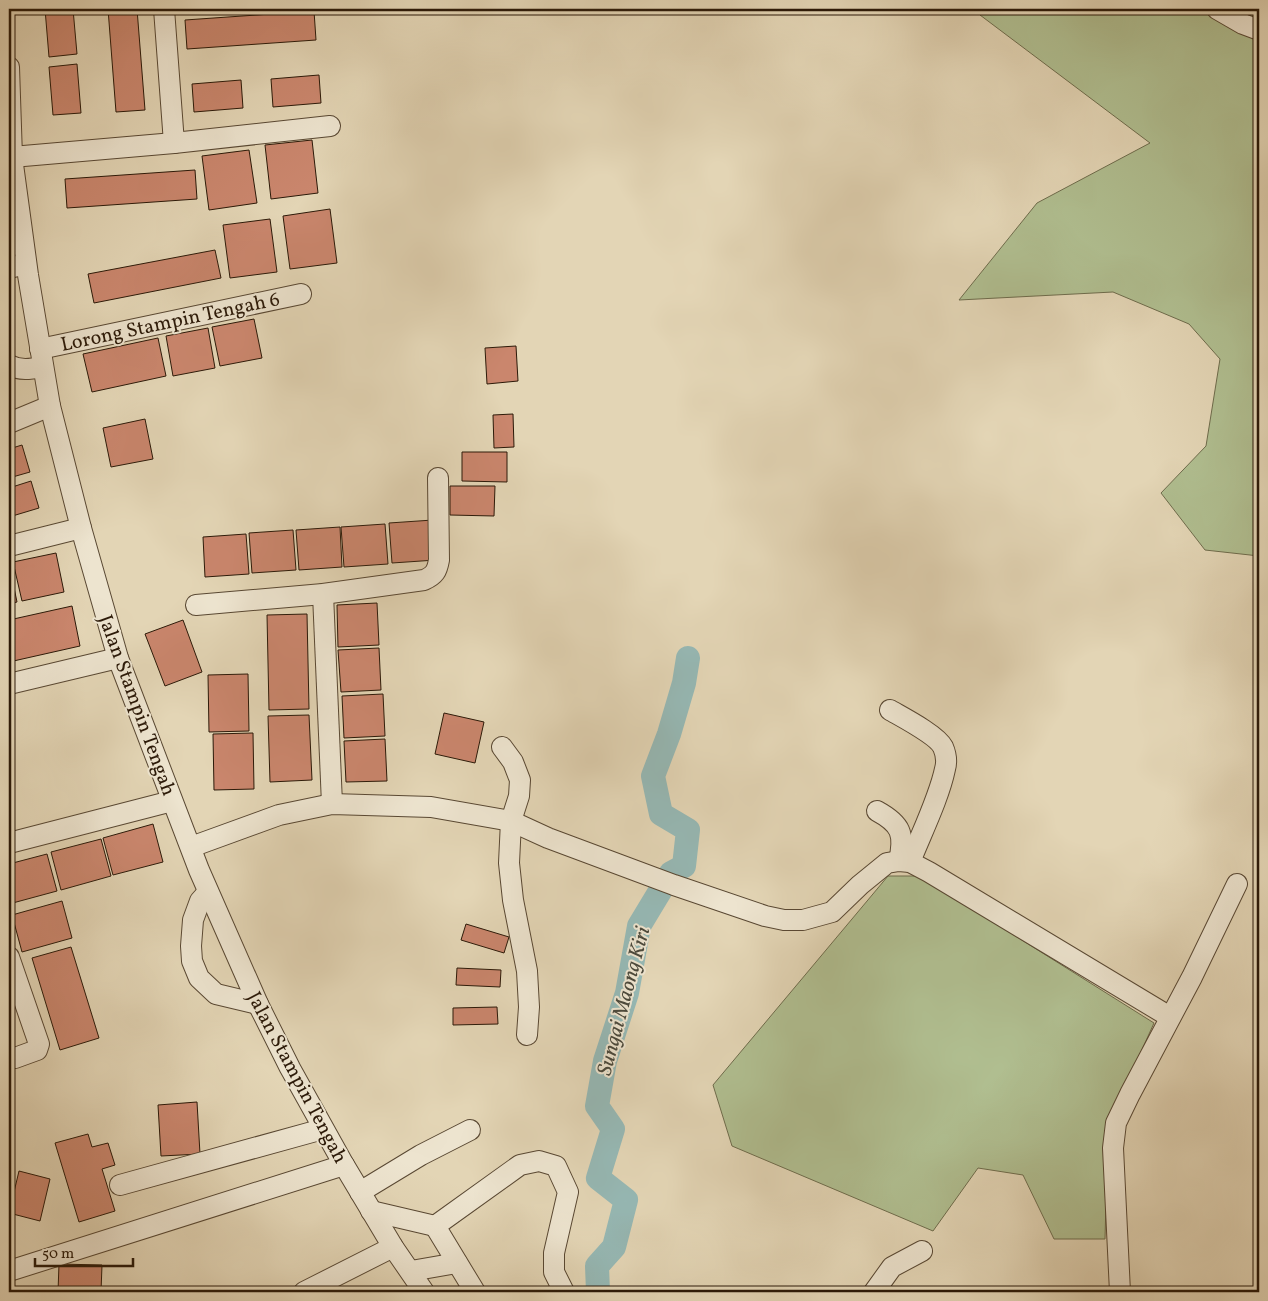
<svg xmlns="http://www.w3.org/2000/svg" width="1268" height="1301" font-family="Vollkorn,serif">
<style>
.green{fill:#b0be90;stroke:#6e6c4c}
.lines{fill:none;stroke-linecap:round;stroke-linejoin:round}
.river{stroke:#96b8b4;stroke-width:24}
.building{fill:#ca866d;stroke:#2b1908}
.minor-casing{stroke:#594833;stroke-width:22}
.minor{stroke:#ede4cf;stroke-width:20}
.labels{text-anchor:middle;stroke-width:4;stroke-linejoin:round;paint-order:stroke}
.street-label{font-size:20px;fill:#2b1908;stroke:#ede4cf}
.water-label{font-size:21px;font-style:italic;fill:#4b493c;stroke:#ede4cf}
</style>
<rect width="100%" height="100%" fill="#e3d5b5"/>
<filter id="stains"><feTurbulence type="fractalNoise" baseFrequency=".004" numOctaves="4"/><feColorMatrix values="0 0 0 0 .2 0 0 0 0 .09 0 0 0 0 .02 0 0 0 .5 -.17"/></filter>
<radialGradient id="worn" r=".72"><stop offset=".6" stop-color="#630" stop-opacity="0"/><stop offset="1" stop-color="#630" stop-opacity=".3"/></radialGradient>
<g class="green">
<path d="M 985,9 L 1259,9 L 1259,556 L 1205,550 L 1161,493 L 1206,446 L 1220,359 L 1189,324 L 1113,292 L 959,300 L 1037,203 L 1150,143 L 980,15 Z"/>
<path d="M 888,876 L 920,876 L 1154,1023 L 1108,1125 L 1105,1239 L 1054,1239 L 1023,1175 L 978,1168 L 933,1231 L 732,1146 L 713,1085 Z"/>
</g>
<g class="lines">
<path class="river" d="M 598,1292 L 597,1266 L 614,1247 L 626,1200 L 598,1178 L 613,1129 L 597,1106 L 605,1061 L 627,993 L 639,926 L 671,873 L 684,866 L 688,830 L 661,814 L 653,776 L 669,734 L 684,683 L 688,658"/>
</g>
<g class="building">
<path d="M 45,9 L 73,9 L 77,54 L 49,57 Z"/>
<path d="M 108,9 L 137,9 L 145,110 L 116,112 Z"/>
<path d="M 314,11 L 316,40 L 187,49 L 185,20 Z"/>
<path d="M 77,64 L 81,113 L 53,115 L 49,67 Z"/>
<path d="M 319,75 L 321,103 L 273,107 L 271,79 Z"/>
<path d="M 241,80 L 243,108 L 194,112 L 192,84 Z"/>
<path d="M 312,140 L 318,193 L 271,199 L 265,145 Z"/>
<path d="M 249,150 L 257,203 L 209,210 L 202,156 Z"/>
<path d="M 195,170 L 197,199 L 67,208 L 65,179 Z"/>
<path d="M 330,209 L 337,263 L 290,269 L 283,216 Z"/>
<path d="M 270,219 L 277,272 L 230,278 L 223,225 Z"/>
<path d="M 215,250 L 221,278 L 94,303 L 88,274 Z"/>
<path d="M 254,319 L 262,358 L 220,366 L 212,327 Z"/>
<path d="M 208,328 L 215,368 L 173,376 L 166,336 Z"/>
<path d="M 158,338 L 166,376 L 92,392 L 83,354 Z"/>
<path d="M 516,346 L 518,381 L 487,384 L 485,348 Z"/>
<path d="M 513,414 L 514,447 L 494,448 L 493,415 Z"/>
<path d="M 145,419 L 153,459 L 111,467 L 103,428 Z"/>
<path d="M 22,445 L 30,472 L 9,478 L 9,449 Z"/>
<path d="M 462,452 L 507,452 L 507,482 L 462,481 Z"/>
<path d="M 31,481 L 39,508 L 9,517 L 9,488 Z"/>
<path d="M 450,486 L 495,486 L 494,516 L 450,515 Z"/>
<path d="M 433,520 L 436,560 L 392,563 L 389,523 Z"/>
<path d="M 385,524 L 388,564 L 344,567 L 341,527 Z"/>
<path d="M 340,527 L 342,567 L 299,570 L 296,530 Z"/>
<path d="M 293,530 L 296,570 L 252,573 L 249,533 Z"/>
<path d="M 246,534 L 249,574 L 205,577 L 203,537 Z"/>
<path d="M 56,553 L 64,592 L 22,601 L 13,562 Z"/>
<path d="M 9,564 L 17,602 L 9,604 Z"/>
<path d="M 377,603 L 379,645 L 338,647 L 337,605 Z"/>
<path d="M 72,606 L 80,646 L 9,662 L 9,620 Z"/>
<path d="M 307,614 L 309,709 L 269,710 L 267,615 Z"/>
<path d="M 183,620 L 202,672 L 165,686 L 145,634 Z"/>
<path d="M 379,648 L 381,690 L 341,692 L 338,650 Z"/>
<path d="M 248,674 L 249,731 L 209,732 L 208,675 Z"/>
<path d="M 383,694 L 385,736 L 344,738 L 342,696 Z"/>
<path d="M 444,713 L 484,722 L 475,763 L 435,754 Z"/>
<path d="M 309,715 L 312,780 L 270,782 L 268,716 Z"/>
<path d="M 253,733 L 254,789 L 214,790 L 213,734 Z"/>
<path d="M 385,739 L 387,781 L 346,782 L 344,741 Z"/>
<path d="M 153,824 L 163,862 L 113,875 L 103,838 Z"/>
<path d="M 101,839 L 111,876 L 61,890 L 51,852 Z"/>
<path d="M 47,854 L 57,891 L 9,904 L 9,864 Z"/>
<path d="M 62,901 L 72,938 L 22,952 L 12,915 Z"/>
<path d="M 466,924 L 509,937 L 504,953 L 461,940 Z"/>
<path d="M 71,947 L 99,1038 L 60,1050 L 32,958 Z"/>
<path d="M 457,968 L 501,970 L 500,987 L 456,985 Z"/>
<path d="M 497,1007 L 498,1024 L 453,1025 L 453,1008 Z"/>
<path d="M 197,1102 L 200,1154 L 161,1156 L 158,1105 Z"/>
<path d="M 88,1134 L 92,1147 L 108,1143 L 115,1165 L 102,1169 L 115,1211 L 79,1222 L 55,1143 Z"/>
<path d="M 19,1171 L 50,1179 L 40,1221 L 9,1213 Z"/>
<path d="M 59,1264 L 102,1265 L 101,1292 L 58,1292 Z"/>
</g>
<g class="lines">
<g class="minor-casing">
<g id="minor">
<path d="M 164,9 L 174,143"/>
<path d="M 1217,9 L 1243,24 L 1259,30"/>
<path d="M 9,67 L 12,157 L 28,275 L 50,406 L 81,528 L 118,658 L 199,870 L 258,1004 L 290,1068 L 344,1165 L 393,1247 L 424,1292"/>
<path d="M 12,157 L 174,143 L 330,126"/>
<path d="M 9,268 L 26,264"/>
<path d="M 40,349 L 301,294"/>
<path d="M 9,365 C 20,371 31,369 43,367"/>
<path d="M 9,423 L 50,406"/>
<path d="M 9,546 L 81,528"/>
<path d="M 323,594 L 332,804"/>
<path d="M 196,605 L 323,594 L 424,580 C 435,575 437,571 439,560 L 438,478"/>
<path d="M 9,684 L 118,658"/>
<path d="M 890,710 C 902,717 937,735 943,747 C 946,754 947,762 945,769 C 939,798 921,834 910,862"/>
<path d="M 502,747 L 513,762 L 520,780 L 519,796 L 511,821 L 509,863 L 513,900 L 527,971 L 529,1007 L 527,1035"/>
<path d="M 877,811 C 901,824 905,834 899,861"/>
<path d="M 9,843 L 172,801"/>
<path d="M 191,847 L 279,815 L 332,804 L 431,807 L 511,821 L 548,838 L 674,885 L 765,916 L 784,920 L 803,920 L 832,912 L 860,885 L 887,863 L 899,861 L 910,862 L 929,872 L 1170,1017"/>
<path d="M 208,892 L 200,901 L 193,920 L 191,946 L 192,961 L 199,978 L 216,994 L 258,1004"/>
<path d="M 9,957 L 39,1044 L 37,1050 L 15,1058 L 9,1056"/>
<path d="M 120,1185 L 323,1129"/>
<path d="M 360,1192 L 421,1155 L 470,1130"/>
<path d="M 371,1211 L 435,1226"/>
<path d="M 9,1271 L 344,1165"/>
<path d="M 411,1271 L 457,1263"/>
<path d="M 304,1292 L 393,1247"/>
<path d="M 475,1292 L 435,1226 L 520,1165 L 539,1161 L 556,1166 L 568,1192 L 554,1253 L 554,1272 L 564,1292"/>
<path d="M 874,1292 L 892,1267 L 922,1251"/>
<path d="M 1120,1292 L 1113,1148 L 1116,1123 L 1130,1094 L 1192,977 L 1237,884"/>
</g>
</g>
<use href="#minor" class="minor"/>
</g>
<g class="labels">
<g class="street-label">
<text transform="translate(170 321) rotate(-12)" y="7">Lorong Stampin Tengah 6</text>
<text transform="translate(138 705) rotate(70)" y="7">Jalan Stampin Tengah</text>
<text transform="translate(298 1077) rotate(62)" y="7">Jalan Stampin Tengah</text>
</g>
<g class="water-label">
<text transform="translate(623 1001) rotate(-75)" y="7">Sungai Maong Kiri</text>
</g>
</g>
<rect width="1268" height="1301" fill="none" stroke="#e3d5b5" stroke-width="30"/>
<rect x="10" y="10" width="1248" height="1281" fill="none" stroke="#2b1908" stroke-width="2.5"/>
<rect x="15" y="15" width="1238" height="1271" fill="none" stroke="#2b1908"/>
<path d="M35 1258v8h98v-8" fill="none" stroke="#2b1908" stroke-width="2.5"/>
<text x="42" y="1258" font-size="15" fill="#2b1908" stroke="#ede4cf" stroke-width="4" paint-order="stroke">50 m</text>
<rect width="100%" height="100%" filter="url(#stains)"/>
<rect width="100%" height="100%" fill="url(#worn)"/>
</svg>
